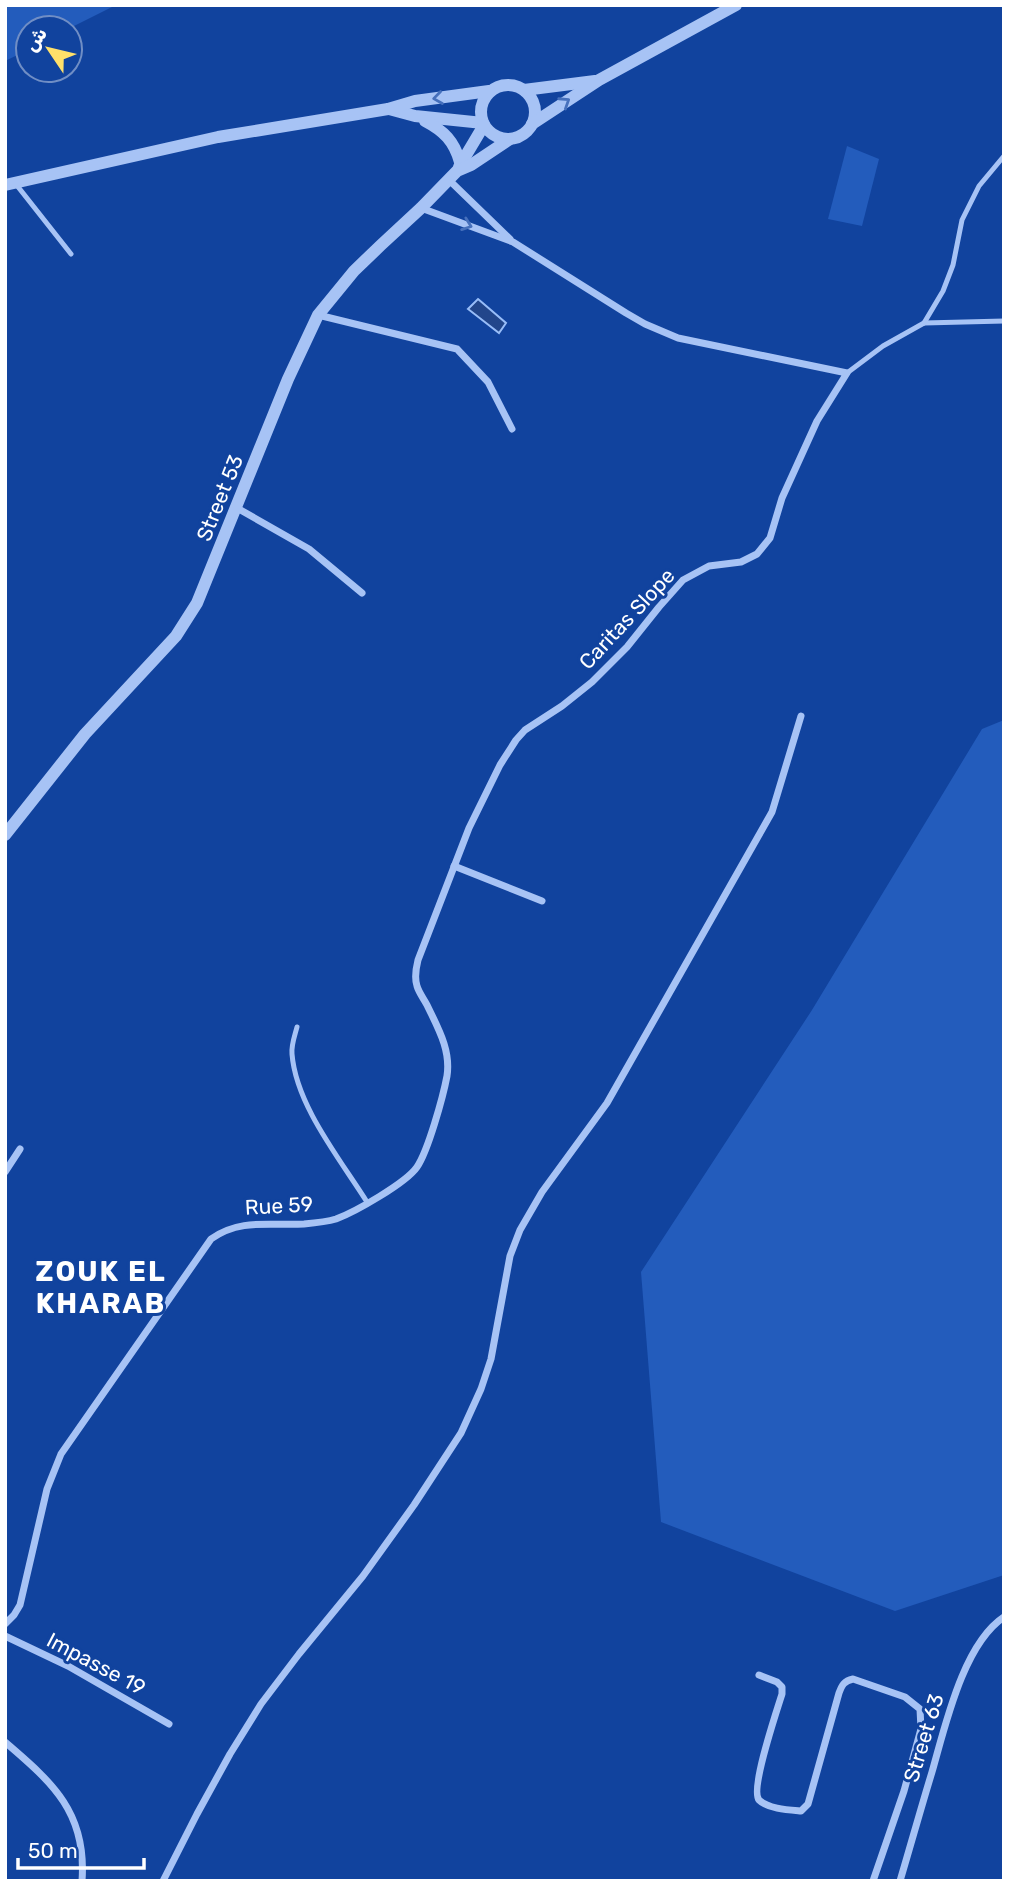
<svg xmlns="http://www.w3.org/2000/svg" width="1009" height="1886" font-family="Rubik,Vazirmatn,sans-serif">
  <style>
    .green { fill: #235cbc }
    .water { fill: #22468b; stroke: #98bdf8; stroke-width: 2 }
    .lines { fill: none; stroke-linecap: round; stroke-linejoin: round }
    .service { stroke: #a7c3f5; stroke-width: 5 }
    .minor { stroke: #a7c3f5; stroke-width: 7 }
    .tertiary { stroke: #a7c3f5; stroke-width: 12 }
    .oneway { stroke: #4670bc }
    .labels { text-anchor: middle; stroke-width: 6; stroke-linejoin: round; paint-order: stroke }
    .street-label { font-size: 21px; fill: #fff; stroke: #11439e }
    .district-label { font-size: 28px; font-weight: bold; letter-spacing: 2px; fill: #fff; stroke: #11439e }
  </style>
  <rect width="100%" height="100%" fill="#11439e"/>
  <g class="green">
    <path d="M5 5H116L70 28H28V50L5 61Z"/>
    <path d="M847 146 879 159 862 226 828 219Z"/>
    <path d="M1004 720V1575L895 1611 661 1522 641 1272 812 1010 982 729Z"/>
  </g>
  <path class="water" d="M478 299 506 323 499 333 468 309Z"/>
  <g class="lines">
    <g class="service">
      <path d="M15 183 71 254"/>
      <path d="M924 323 943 291 953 265 962 220 979 186 1004 156"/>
      <path d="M847 373 883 346 924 323 1004 321"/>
      <path d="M297 1027C295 1035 291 1045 292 1054 296 1105 340 1159 367 1202"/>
    </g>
    <g class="minor">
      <path d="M449 180 510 239"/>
      <path d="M318 315 457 349 488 382 512 429"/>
      <path d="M237 508 309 549 362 593"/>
      <path d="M454 866 542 901"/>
      <path d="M5 1172 20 1149"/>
      <path d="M5 1624 14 1615 20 1605 47 1489 61 1454 211 1239C240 1218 271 1226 304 1224 315 1223 326 1222 336 1219 355 1212 406 1183 417 1167 428 1151 443 1097 447 1076 451 1050 438 1028 427 1005 424 999 419 993 417 986 414 977 416 968 418 960L469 828 500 765 516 740 525 730 562 706 592 682 627 647 659 607 683 580 709 566 741 562 757 554 770 538 782 498 817 421 847 373 678 338 645 324 626 313 513 242 421 208"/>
      <path d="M5 1636 68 1666 169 1724"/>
      <path d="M759 1675 777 1682 782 1687V1694C777 1710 750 1790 759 1800 768 1809 789 1810 801 1811L808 1804 839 1693C842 1685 844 1681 853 1679L905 1697 920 1709 921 1729 904 1791 873 1881"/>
      <path d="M5 1742C53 1783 87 1813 82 1881"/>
      <path d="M163 1881 197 1814 230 1754 261 1704 299 1654 363 1576 414 1505 461 1433 481 1389 491 1359 510 1256 520 1230 542 1192 607 1103 772 812 801 716"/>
      <path d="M900 1881C911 1844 921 1808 932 1772 945 1727 963 1644 1004 1617"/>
    </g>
    <g class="tertiary">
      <circle cx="508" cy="112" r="27"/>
      <path d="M524 90 595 81"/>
      <path d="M389 109 415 116 483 123"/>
      <path d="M425 121C444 131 454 141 460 162"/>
      <path d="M532 124 599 80 736 5"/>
      <path d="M459 167 484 125"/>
      <path d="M5 185 218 137 388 109 415 101 489 91"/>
      <path d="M5 835 85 734 176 636 197 603 288 379 318 315 354 271 381 245 421 208 457 171 471 165 510 139"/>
    </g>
  </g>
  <defs><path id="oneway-chevron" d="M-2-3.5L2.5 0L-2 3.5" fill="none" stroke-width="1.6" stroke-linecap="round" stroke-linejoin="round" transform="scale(1.75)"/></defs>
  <g class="oneway">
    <use href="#oneway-chevron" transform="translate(438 98) rotate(172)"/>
    <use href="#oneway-chevron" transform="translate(565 102) rotate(-33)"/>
    <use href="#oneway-chevron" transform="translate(467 225) rotate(20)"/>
  </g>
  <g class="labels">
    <g class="street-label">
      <text transform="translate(220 498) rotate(-68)" y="7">Street 53</text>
      <text transform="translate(627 619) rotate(-47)" y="7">Caritas Slope</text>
      <text transform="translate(279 1206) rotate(-3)" y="7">Rue 59</text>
      <text transform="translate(96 1664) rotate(28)" y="7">Impasse 19</text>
      <text transform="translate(924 1738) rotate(-73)" y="7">Street 63</text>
    </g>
    <g class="district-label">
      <text x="101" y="1281">ZOUK EL<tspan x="101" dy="32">KHARAB</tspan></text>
    </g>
  </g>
  <rect width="1009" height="1886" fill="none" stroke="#ffffff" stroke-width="14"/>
  <g transform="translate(49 49) rotate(305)"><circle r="33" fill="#11439e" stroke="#708ec5" stroke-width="2"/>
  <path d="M0-5L12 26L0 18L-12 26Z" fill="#ffe06a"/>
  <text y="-10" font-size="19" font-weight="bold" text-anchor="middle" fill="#ffffff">ش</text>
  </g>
  <path d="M18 1858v10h126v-10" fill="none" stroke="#ffffff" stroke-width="3.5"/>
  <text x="28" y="1858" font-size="21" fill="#ffffff" stroke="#11439e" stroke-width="5" paint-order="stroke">50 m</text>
</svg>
